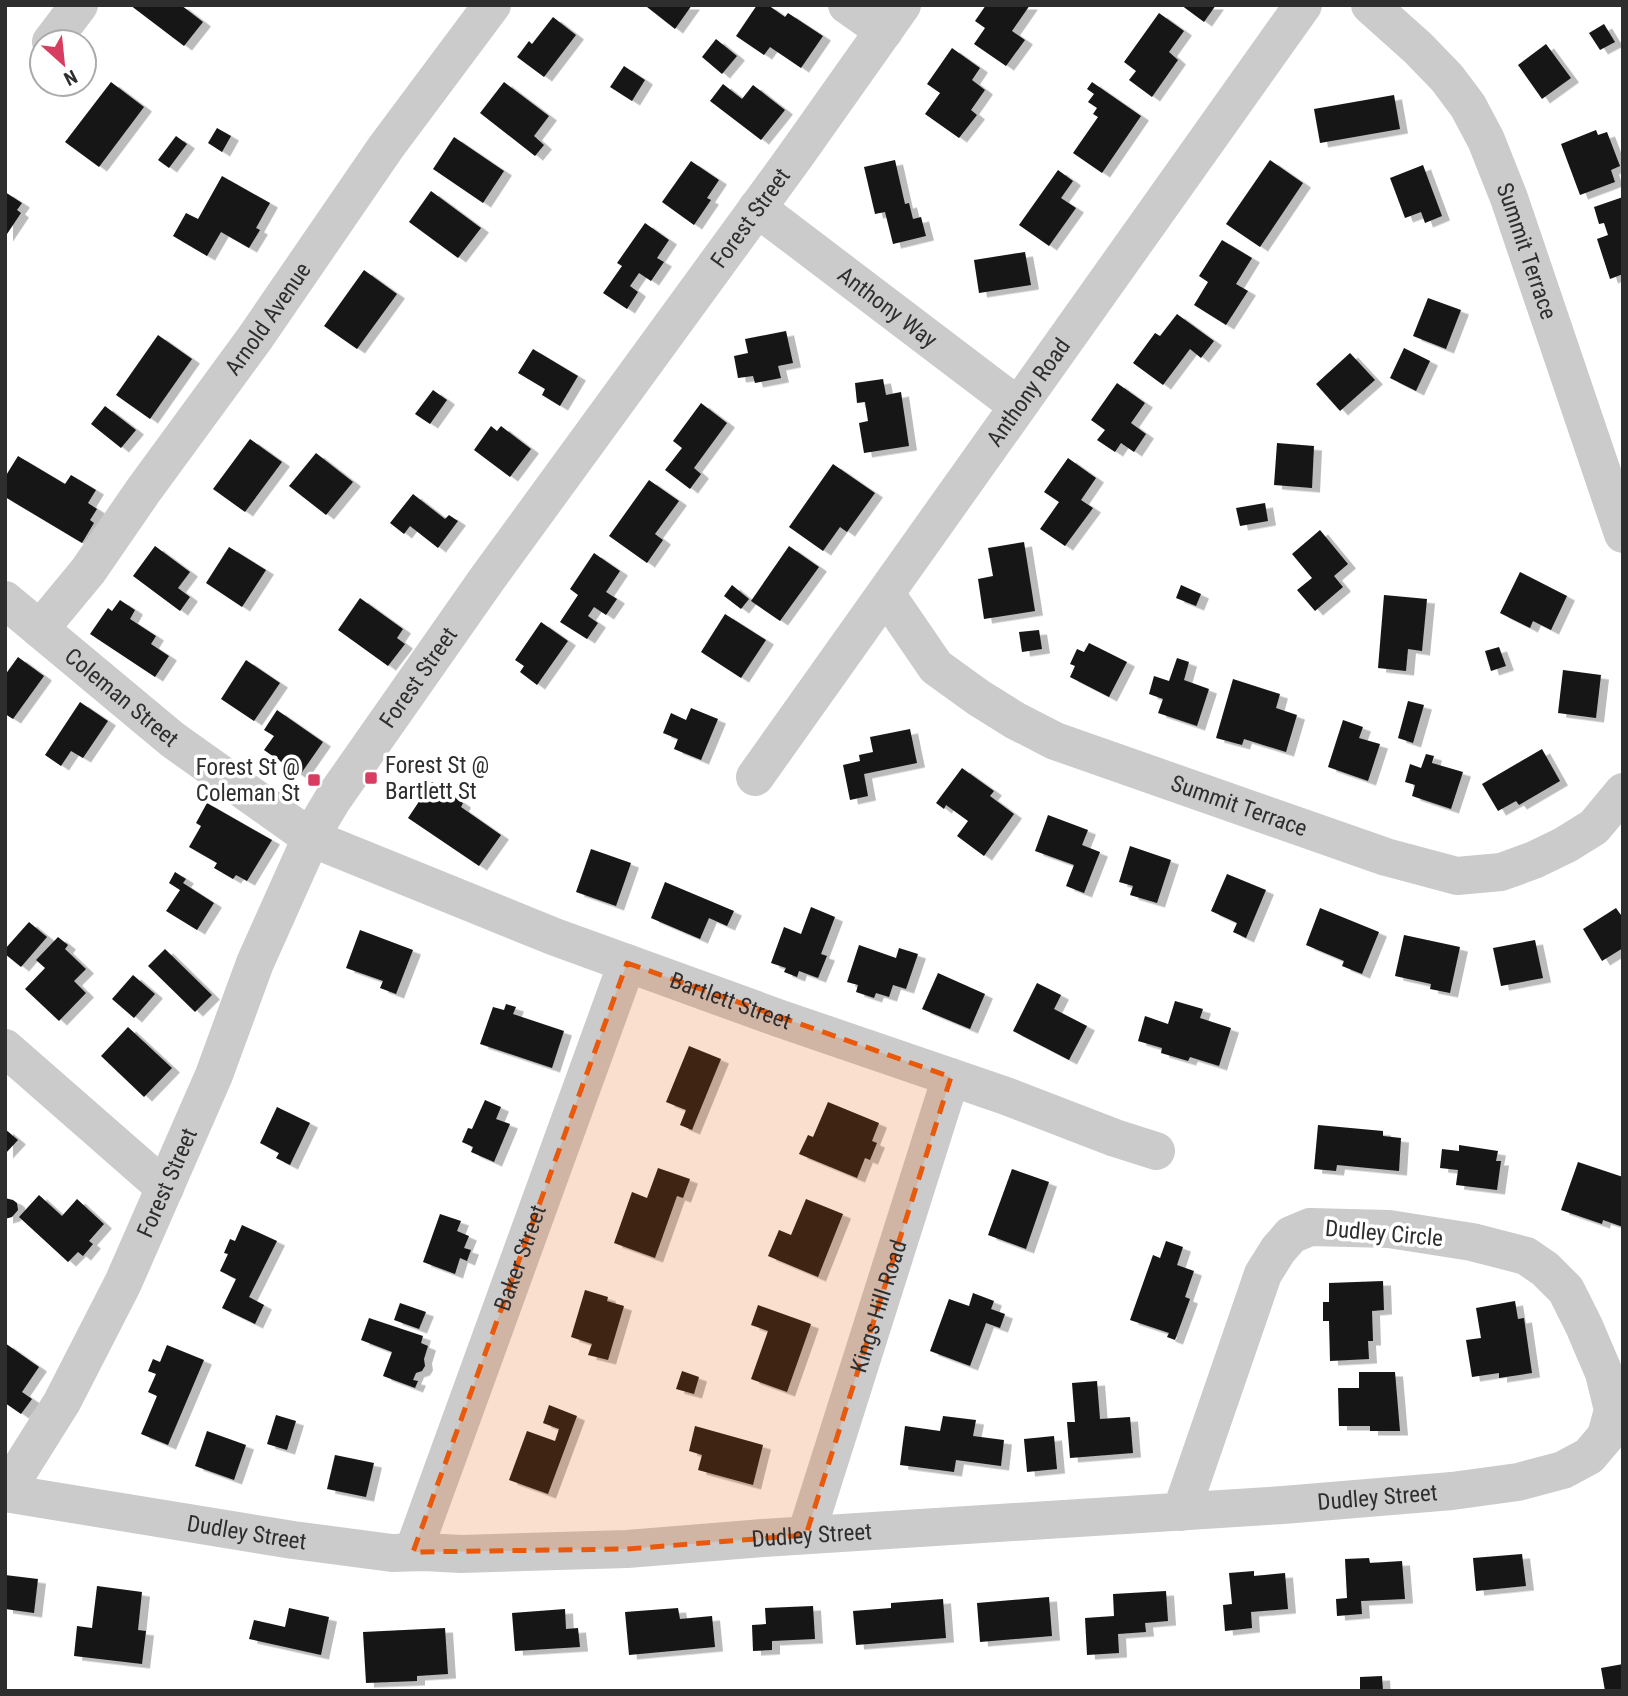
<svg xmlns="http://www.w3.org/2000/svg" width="1628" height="1696" font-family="'Roboto Condensed',sans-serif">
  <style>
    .building { fill: #151515; filter: url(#shadow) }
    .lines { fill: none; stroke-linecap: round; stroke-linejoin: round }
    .minor { stroke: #cbcbcb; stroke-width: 38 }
    .marked { fill: #e8590c; fill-opacity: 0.2; stroke: #e8590c; stroke-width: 5; stroke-dasharray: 14 9; stroke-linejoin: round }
    .poi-dot { fill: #d83c60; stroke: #fff; stroke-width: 2.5 }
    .labels { text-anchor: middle; stroke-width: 7; stroke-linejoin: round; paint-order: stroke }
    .street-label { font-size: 23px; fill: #2e2e2e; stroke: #fff }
    .poi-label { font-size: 23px; fill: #2e2e2e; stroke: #fff; text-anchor: start }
  </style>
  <defs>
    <filter id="shadow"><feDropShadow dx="8" dy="4.5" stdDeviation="0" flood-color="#0004"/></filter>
  </defs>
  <rect width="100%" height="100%" fill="#fff"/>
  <g class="building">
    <path d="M130 5H181L203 22 184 46Z"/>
    <path d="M648 5H692L675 29 647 7Z"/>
    <path d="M757 5H768L785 17 788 13 823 36 801 68 770 47 764 55 736 36Z"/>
    <path d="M986 5H1030L1012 31 1025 40 1006 66 974 44 985 28 975 21Z"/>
    <path d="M1181 5H1216L1204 22Z"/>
    <path d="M1159 13 1184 31 1169 52 1178 60 1152 97 1129 80 1136 71 1124 62Z"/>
    <path d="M553 17 576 35 544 77 517 57 529 41 532 44Z"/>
    <path d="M1604 24 1615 42 1600 50 1589 33Z"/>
    <path d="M716 39 737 56 722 74 702 57Z"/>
    <path d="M1546 44 1571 78 1542 99 1518 65Z"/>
    <path d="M952 48 980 68 972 80 985 90 971 110 977 115 959 138 925 114 940 93 927 84Z"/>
    <path d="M624 66 645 80 632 101 610 87Z"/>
    <path d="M111 82 144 107 99 167 65 142Z"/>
    <path d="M504 82 549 116 534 136 544 145 535 156 480 113Z"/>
    <path d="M1092 82 1141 116 1102 173 1073 153 1098 117 1093 114 1097 108 1088 102 1094 94 1087 89Z"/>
    <path d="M723 84 742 99 753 85 785 110 761 140 710 101Z"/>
    <path d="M1394 95 1400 129 1320 143 1314 109Z"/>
    <path d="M217 128 231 136 222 152 208 143Z"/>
    <path d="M1596 130 1598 135 1607 132 1620 166 1611 170 1615 182 1580 195 1561 144Z"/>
    <path d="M176 136 187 144 169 168 158 160Z"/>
    <path d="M454 137 504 171 483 203 433 169Z"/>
    <path d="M895 160 905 204 909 203 913 219 921 217 926 236 893 244 885 212 875 214 864 167Z"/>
    <path d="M1270 160 1303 183 1260 247 1226 224Z"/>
    <path d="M691 161 719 180 707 198 711 200 694 225 662 202Z"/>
    <path d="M1423 165 1442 216 1425 223 1421 212 1405 218 1390 178Z"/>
    <path d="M1058 170 1073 181 1061 198 1076 208 1049 246 1019 225Z"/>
    <path d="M222 176 270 203 256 228 260 230 249 248 221 232 207 256 173 236 186 213 198 219Z"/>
    <path d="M431 191 481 228 458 258 409 222Z"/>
    <path d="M5 192 22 203 17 210 21 213 5 237Z"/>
    <path d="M1623 197V274L1610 279 1597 239 1608 235 1604 223 1599 224 1594 207Z"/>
    <path d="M645 223 669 240 657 258 664 262 651 281 639 273 630 286 638 292 627 309 603 293 622 266 617 263Z"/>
    <path d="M1222 240 1252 258 1236 284 1248 291 1226 325 1194 305 1208 282 1199 276Z"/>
    <path d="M1025 252 1031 285 979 293 974 260Z"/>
    <path d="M364 270 397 294 357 349 324 326Z"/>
    <path d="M1428 298 1461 310 1446 349 1413 336Z"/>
    <path d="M1177 314 1214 341 1201 358 1190 349 1163 385 1133 363 1155 333 1160 336Z"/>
    <path d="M786 331 793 363 778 366 781 378 755 383 753 376 738 378 734 356 748 353 745 339Z"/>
    <path d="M158 335 192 359 150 419 116 395Z"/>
    <path d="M1404 348 1430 361 1416 391 1390 378Z"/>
    <path d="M533 349 578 376 560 406 542 395 545 389 518 373Z"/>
    <path d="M1350 353 1375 380 1340 411 1316 384Z"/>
    <path d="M883 379 886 395 901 392 909 446 864 453 859 423 868 421 865 402 857 403 855 383Z"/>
    <path d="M1117 383 1145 403 1131 423 1146 434 1134 452 1121 443 1115 452 1097 440 1105 430 1091 420Z"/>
    <path d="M433 390 447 400 430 424 415 414Z"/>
    <path d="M701 403 727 423 694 468 701 474 690 489 665 470 682 448 673 441Z"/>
    <path d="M105 406 136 430 121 448 91 424Z"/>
    <path d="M491 426 497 431 501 426 531 449 510 477 474 450Z"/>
    <path d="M250 439 282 462 245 512 213 489Z"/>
    <path d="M1277 443 1314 446 1312 488 1274 485Z"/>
    <path d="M316 453 353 482 326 515 289 486Z"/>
    <path d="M18 456 65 484 71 475 96 490 88 503 97 509 90 520 94 523 82 543 5 497V477Z"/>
    <path d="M1068 458 1096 478 1081 500 1093 508 1065 546 1040 529 1059 502 1044 492Z"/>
    <path d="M833 464 875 493 847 532 840 527 823 551 789 527Z"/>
    <path d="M649 480 679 501 655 534 663 540 647 563 609 536Z"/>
    <path d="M413 494 445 519 449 515 458 521 438 548 410 526 404 534 390 523Z"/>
    <path d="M1265 503 1268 521 1240 526 1236 508Z"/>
    <path d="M1320 530 1348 564 1334 576 1343 587 1315 611 1297 590 1312 578 1292 554Z"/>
    <path d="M1024 542 1035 611 984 619 978 579 993 576 988 548Z"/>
    <path d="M155 546 190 572 178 588 190 597 180 611 133 576Z"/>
    <path d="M789 546 819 567 780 621 751 601Z"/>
    <path d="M229 547 266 570 242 607 206 583Z"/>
    <path d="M594 553 620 571 606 592 617 599 606 615 594 607 588 616 598 623 587 639 560 622 578 595 570 589Z"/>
    <path d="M1520 572 1567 596 1551 630 1533 621 1530 628 1500 613Z"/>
    <path d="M732 585 749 599 741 609 724 596Z"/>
    <path d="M1181 585 1201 594 1196 606 1176 598Z"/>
    <path d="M1384 595 1427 599 1422 651 1408 649 1406 671 1378 668Z"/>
    <path d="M360 598 403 629 397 638 405 644 388 666 338 630Z"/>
    <path d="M120 600 135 610 130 619 156 636 151 644 169 656 155 677 90 634 108 608 112 611Z"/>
    <path d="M725 614 766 640 741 678 701 652Z"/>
    <path d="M541 622 568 641 537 685 520 672 524 666 515 660Z"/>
    <path d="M1039 630 1042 649 1022 652 1019 632Z"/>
    <path d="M1089 643 1127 662 1109 697 1070 677 1075 666 1070 664 1077 649 1084 652Z"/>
    <path d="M1499 647 1506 666 1491 671 1485 651Z"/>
    <path d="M18 657 44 676 13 719 5 714V675Z"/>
    <path d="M1177 658 1189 662 1184 680 1209 689 1197 726 1158 713 1163 699 1149 694 1154 676 1169 681Z"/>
    <path d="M246 660 280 683 254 721 221 699Z"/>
    <path d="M1563 670 1601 675 1596 718 1558 713Z"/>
    <path d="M1233 679 1280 694 1276 708 1297 715 1286 752 1244 739 1242 745 1216 738Z"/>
    <path d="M1408 701 1424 705 1413 743 1398 738Z"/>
    <path d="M80 702 108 721 83 758 71 751 61 766 45 755Z"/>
    <path d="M691 708 718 719 701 760 674 749 678 739 663 733 671 713 686 720Z"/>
    <path d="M277 710 323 742 300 775 264 750 274 736 264 730Z"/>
    <path d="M1343 720 1363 727 1359 738 1380 744 1368 781 1328 767Z"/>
    <path d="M910 729 917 763 864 774 868 796 850 800 843 765 860 761 859 755 873 752 870 737Z"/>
    <path d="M1542 749 1560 781 1519 805 1516 801 1498 811 1482 784Z"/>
    <path d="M1426 754 1434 756 1432 763 1463 772 1451 809 1412 796 1415 785 1405 782 1410 764 1421 768Z"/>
    <path d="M962 768 994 791 990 796 1014 814 984 856 957 836 968 821 946 805 944 809 936 803Z"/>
    <path d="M432 782 463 803 461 807 501 835 479 866 408 818Z"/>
    <path d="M207 803 272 840 247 881 236 875 233 879 214 868 217 863 189 847 201 826 196 823Z"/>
    <path d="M1048 815 1088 830 1082 845 1100 852 1084 893 1066 886 1074 865 1035 851Z"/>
    <path d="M1130 846 1171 860 1157 903 1130 895 1133 886 1119 882Z"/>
    <path d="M591 849 631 863 616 906 576 892Z"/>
    <path d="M175 872 186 879 183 883 214 903 197 930 166 911 180 890 169 883Z"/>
    <path d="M1227 874 1266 890 1246 938 1233 932 1237 923 1211 911Z"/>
    <path d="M665 882 734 911 727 926 709 918 700 939 651 918Z"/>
    <path d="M811 907 835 917 821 954 827 956 818 978 799 971 797 977 784 972 786 968 771 963 784 927 801 934Z"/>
    <path d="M1320 908 1379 932 1362 974 1342 966 1344 961 1306 945Z"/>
    <path d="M1616 908 1621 915 1623 914V948L1602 961 1583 929Z"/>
    <path d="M29 922 47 937 21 967 5 954V949Z"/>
    <path d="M360 930 413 950 396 994 380 988 383 981 346 968Z"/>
    <path d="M1404 935 1460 947 1450 993 1430 989 1431 984 1395 976Z"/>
    <path d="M58 937 68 945 65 949 86 969 74 981 86 993 59 1021 25 989 45 968 36 960Z"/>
    <path d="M1535 940 1543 978 1501 986 1493 948Z"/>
    <path d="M859 945 896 958 899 948 918 954 906 989 893 985 889 997 876 993 874 998 856 992 858 985 847 982Z"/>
    <path d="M165 949 212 995 195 1012 148 966Z"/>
    <path d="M938 973 985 994 970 1029 922 1009Z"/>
    <path d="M133 975 155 994 134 1018 112 999Z"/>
    <path d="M1037 983 1061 995 1054 1009 1087 1026 1069 1060 1013 1031Z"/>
    <path d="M1175 1001 1203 1009 1200 1018 1231 1028 1219 1066 1190 1057 1188 1061 1161 1053 1162 1048 1138 1041 1145 1016 1168 1024Z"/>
    <path d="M506 1004 516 1007 513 1014 564 1031 552 1068 480 1044 493 1007 504 1010Z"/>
    <path d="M128 1027 172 1068 144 1097 101 1056Z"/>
    <path d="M689 1046 721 1059 692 1130 680 1125 686 1110 666 1102Z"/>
    <path d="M485 1100 501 1107 496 1119 510 1124 494 1162 471 1152 473 1147 462 1142 468 1128 472 1129Z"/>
    <path d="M828 1102 879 1123 872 1141 877 1143 870 1160 865 1158 857 1178 799 1154 808 1135 813 1137Z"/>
    <path d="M277 1107 310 1123 290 1165 276 1158 279 1153 260 1143Z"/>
    <path d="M1318 1125 1383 1131V1136L1401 1138 1399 1171 1337 1165 1336 1171 1314 1169Z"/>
    <path d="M5 1129 18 1140 5 1154Z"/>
    <path d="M1459 1145 1498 1151 1496 1161H1501L1497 1190 1456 1185 1458 1170 1440 1168 1442 1149 1459 1151Z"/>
    <path d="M1578 1162 1623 1177V1227L1603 1220 1602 1224 1561 1210Z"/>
    <path d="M658 1168 690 1179 683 1198 677 1196 655 1258 614 1243 632 1192 647 1198Z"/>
    <path d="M1012 1169 1049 1182 1026 1249 988 1235Z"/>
    <path d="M39 1195 62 1216 77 1199 104 1224 89 1241 93 1244 83 1256 78 1252 68 1262 19 1217Z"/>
    <path d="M5 1198 13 1200 17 1203 18 1210 12 1217 5 1219Z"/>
    <path d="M806 1199 843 1214 818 1277 768 1256 779 1230 791 1235Z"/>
    <path d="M440 1214 461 1221 457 1231 469 1236 464 1248 471 1250 467 1261 460 1258 455 1274 423 1262Z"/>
    <path d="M242 1225 277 1241 249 1297 264 1305 255 1324 222 1308 236 1279 220 1271 228 1254 224 1253 230 1239 235 1241Z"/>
    <path d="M1166 1241 1183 1247 1177 1265 1194 1271 1185 1297 1190 1299 1175 1340 1167 1337 1169 1333 1130 1320 1153 1255 1160 1258Z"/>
    <path d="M1383 1281 1384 1310 1372 1311 1373 1341H1368L1369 1359 1330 1361 1329 1321H1323V1302H1329V1283Z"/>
    <path d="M585 1290 608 1297 607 1301 624 1306 608 1360 588 1355 592 1344 571 1337Z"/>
    <path d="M973 1293 994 1301 991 1309 1005 1314 1000 1328 986 1323 970 1366 930 1351 949 1299 969 1306Z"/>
    <path d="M1515 1301 1518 1319 1524 1318 1532 1373 1499 1378V1373L1472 1377 1466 1340 1481 1338 1476 1308Z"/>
    <path d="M400 1303 426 1312 419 1329 394 1320Z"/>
    <path d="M758 1305 811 1324 787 1392 751 1379 768 1331 751 1325Z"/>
    <path d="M369 1318 423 1336 421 1343 428 1346 424 1359 425 1366 422 1371 416 1373 413 1380 418 1381 415 1388 383 1376 392 1352 361 1340Z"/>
    <path d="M5 1343 39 1367 22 1392 32 1399 21 1414 5 1403Z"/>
    <path d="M167 1345 204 1360 168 1445 141 1434 157 1396 148 1392 156 1374 148 1371 153 1359 160 1362Z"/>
    <path d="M682 1371 699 1377 694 1394 676 1389Z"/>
    <path d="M1359 1372H1395L1400 1431H1370V1426H1339L1338 1388H1359Z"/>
    <path d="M1097 1381 1100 1419 1130 1417 1133 1453 1070 1458 1067 1422H1075L1072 1383Z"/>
    <path d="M549 1405 577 1416 548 1494 509 1480 527 1431 555 1441 559 1429 543 1423Z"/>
    <path d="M276 1415 296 1421 287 1450 267 1444Z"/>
    <path d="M943 1416 976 1420 973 1436 1004 1440 1001 1466 956 1460 954 1472 900 1465 905 1426 940 1431Z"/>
    <path d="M695 1426 763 1445 753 1485 698 1470 702 1455 689 1451Z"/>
    <path d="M207 1431 246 1445 234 1480 195 1466Z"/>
    <path d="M1054 1436 1057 1469 1027 1472 1024 1439Z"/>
    <path d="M335 1455 374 1463 366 1497 327 1489Z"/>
    <path d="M1522 1554 1526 1586 1476 1591 1473 1558Z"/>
    <path d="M1369 1558 1370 1563 1402 1561 1405 1599 1361 1601 1362 1614 1337 1616 1336 1599 1347 1598 1345 1559Z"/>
    <path d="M1254 1571V1576L1285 1573 1288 1609 1251 1612 1252 1628 1225 1631 1223 1605 1232 1604 1229 1573Z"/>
    <path d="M5 1575 38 1579 34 1613 5 1609Z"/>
    <path d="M97 1586 142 1592 138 1630 146 1631 142 1664 74 1656 77 1626 92 1628Z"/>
    <path d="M1166 1591 1168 1621 1145 1623 1146 1632 1118 1634 1119 1653 1087 1655 1085 1618 1114 1616 1113 1594Z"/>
    <path d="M1049 1597 1052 1636 980 1642 977 1603Z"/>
    <path d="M943 1599 946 1638 856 1645 853 1611 891 1608V1603Z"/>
    <path d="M813 1606 815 1639 772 1641V1650L753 1651 752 1625 766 1624 765 1608Z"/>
    <path d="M289 1608 329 1617 321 1655 249 1639 254 1620 285 1627Z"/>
    <path d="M678 1608 680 1619 712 1616 715 1647 629 1655 625 1612Z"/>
    <path d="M565 1609 566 1629 578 1628 580 1647 515 1651 512 1613Z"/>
    <path d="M445 1628 448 1674 417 1676V1681L366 1683 363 1632Z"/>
    <path d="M1623 1664V1691H1605L1601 1668Z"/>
    <path d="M1382 1676 1383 1691H1360V1677Z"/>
  </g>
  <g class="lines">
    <g class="minor">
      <path d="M847 5 884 31"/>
      <path id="s1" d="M1370 5 1418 48 1447 78 1468 106 1486 140 1509 198 1623 534"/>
      <path d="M51 42 79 5"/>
      <path id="s2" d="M757 208 1018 406"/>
      <path id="s3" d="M886 594 936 667 979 698 1016 721 1055 741 1386 857 1457 876 1501 872 1534 860 1565 845 1594 827 1623 792"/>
      <path id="s4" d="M5 600 173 740 311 838 555 937 781 1019 1006 1096 1115 1138 1156 1151"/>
      <path id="s5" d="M40 629 88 571 143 491 255 338 386 147 492 5"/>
      <path id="s6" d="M755 777 1303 5"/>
      <path d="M5 1048 165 1188"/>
      <path id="s7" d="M5 1486 20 1469 62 1402 123 1283 214 1075 255 963 315 829 333 799 487 579 796 155 902 5"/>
      <path id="s8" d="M5 1493 293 1540 392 1553 424 1552 461 1554 627 1549 763 1538 1283 1505 1452 1491 1518 1482 1563 1470 1589 1456 1606 1436 1613 1410 1604 1373 1584 1326 1566 1290 1545 1269 1526 1256 1472 1242 1389 1229 1310 1227 1291 1235 1278 1250 1263 1274 1181 1512"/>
      <path id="s9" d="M806 1535 951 1077"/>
      <path id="s10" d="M413 1552 627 963"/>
    </g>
  </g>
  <path class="marked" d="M627 963 951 1077 806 1535 627 1549 413 1552Z"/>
  <g class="poi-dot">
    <rect x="364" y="771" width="14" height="14" rx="3.5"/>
    <rect x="307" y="773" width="14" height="14" rx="3.5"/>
  </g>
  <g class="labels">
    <g class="street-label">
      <text dy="8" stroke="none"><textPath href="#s7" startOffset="1479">Forest Street</textPath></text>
      <text dy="8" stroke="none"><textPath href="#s1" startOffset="298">Summit Terrace</textPath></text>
      <text dy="8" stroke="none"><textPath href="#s2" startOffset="164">Anthony Way</textPath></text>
      <text dy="8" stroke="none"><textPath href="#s5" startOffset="385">Arnold Avenue</textPath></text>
      <text dy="8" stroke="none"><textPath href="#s6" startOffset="472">Anthony Road</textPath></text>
      <text dy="8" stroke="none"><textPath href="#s7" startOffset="912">Forest Street</textPath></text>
      <text dy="8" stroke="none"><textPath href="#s4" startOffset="152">Coleman Street</textPath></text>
      <text dy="8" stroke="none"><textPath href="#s3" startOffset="424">Summit Terrace</textPath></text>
      <text dy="8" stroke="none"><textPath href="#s4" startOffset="838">Bartlett Street</textPath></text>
      <text dy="8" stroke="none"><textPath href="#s7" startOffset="345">Forest Street</textPath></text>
      <text transform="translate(1384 1233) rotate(5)" y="8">Dudley Circle</text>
      <text dy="8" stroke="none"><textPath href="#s10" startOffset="313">Baker Street</textPath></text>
      <text dy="8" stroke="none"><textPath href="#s9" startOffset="240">Kings Hill Road</textPath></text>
      <text dy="8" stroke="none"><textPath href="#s8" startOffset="1379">Dudley Street</textPath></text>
      <text dy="8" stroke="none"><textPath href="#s8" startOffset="245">Dudley Street</textPath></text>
      <text dy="8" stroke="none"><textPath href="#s8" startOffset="812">Dudley Street</textPath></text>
    </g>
    <g class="poi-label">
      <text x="385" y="773">Forest St @<tspan x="385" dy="26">Bartlett St</tspan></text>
      <text x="300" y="775" text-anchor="end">Forest St @<tspan x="300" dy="26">Coleman St</tspan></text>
    </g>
  </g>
  <rect width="1628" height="1696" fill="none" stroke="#2e2e2e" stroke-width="14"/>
  <g transform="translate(63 63) rotate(153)"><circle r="33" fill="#ffffff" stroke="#ababab" stroke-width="2"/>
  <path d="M0-5L12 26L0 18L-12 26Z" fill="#d83c60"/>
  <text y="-10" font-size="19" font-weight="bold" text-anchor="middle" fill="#2e2e2e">N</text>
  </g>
</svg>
